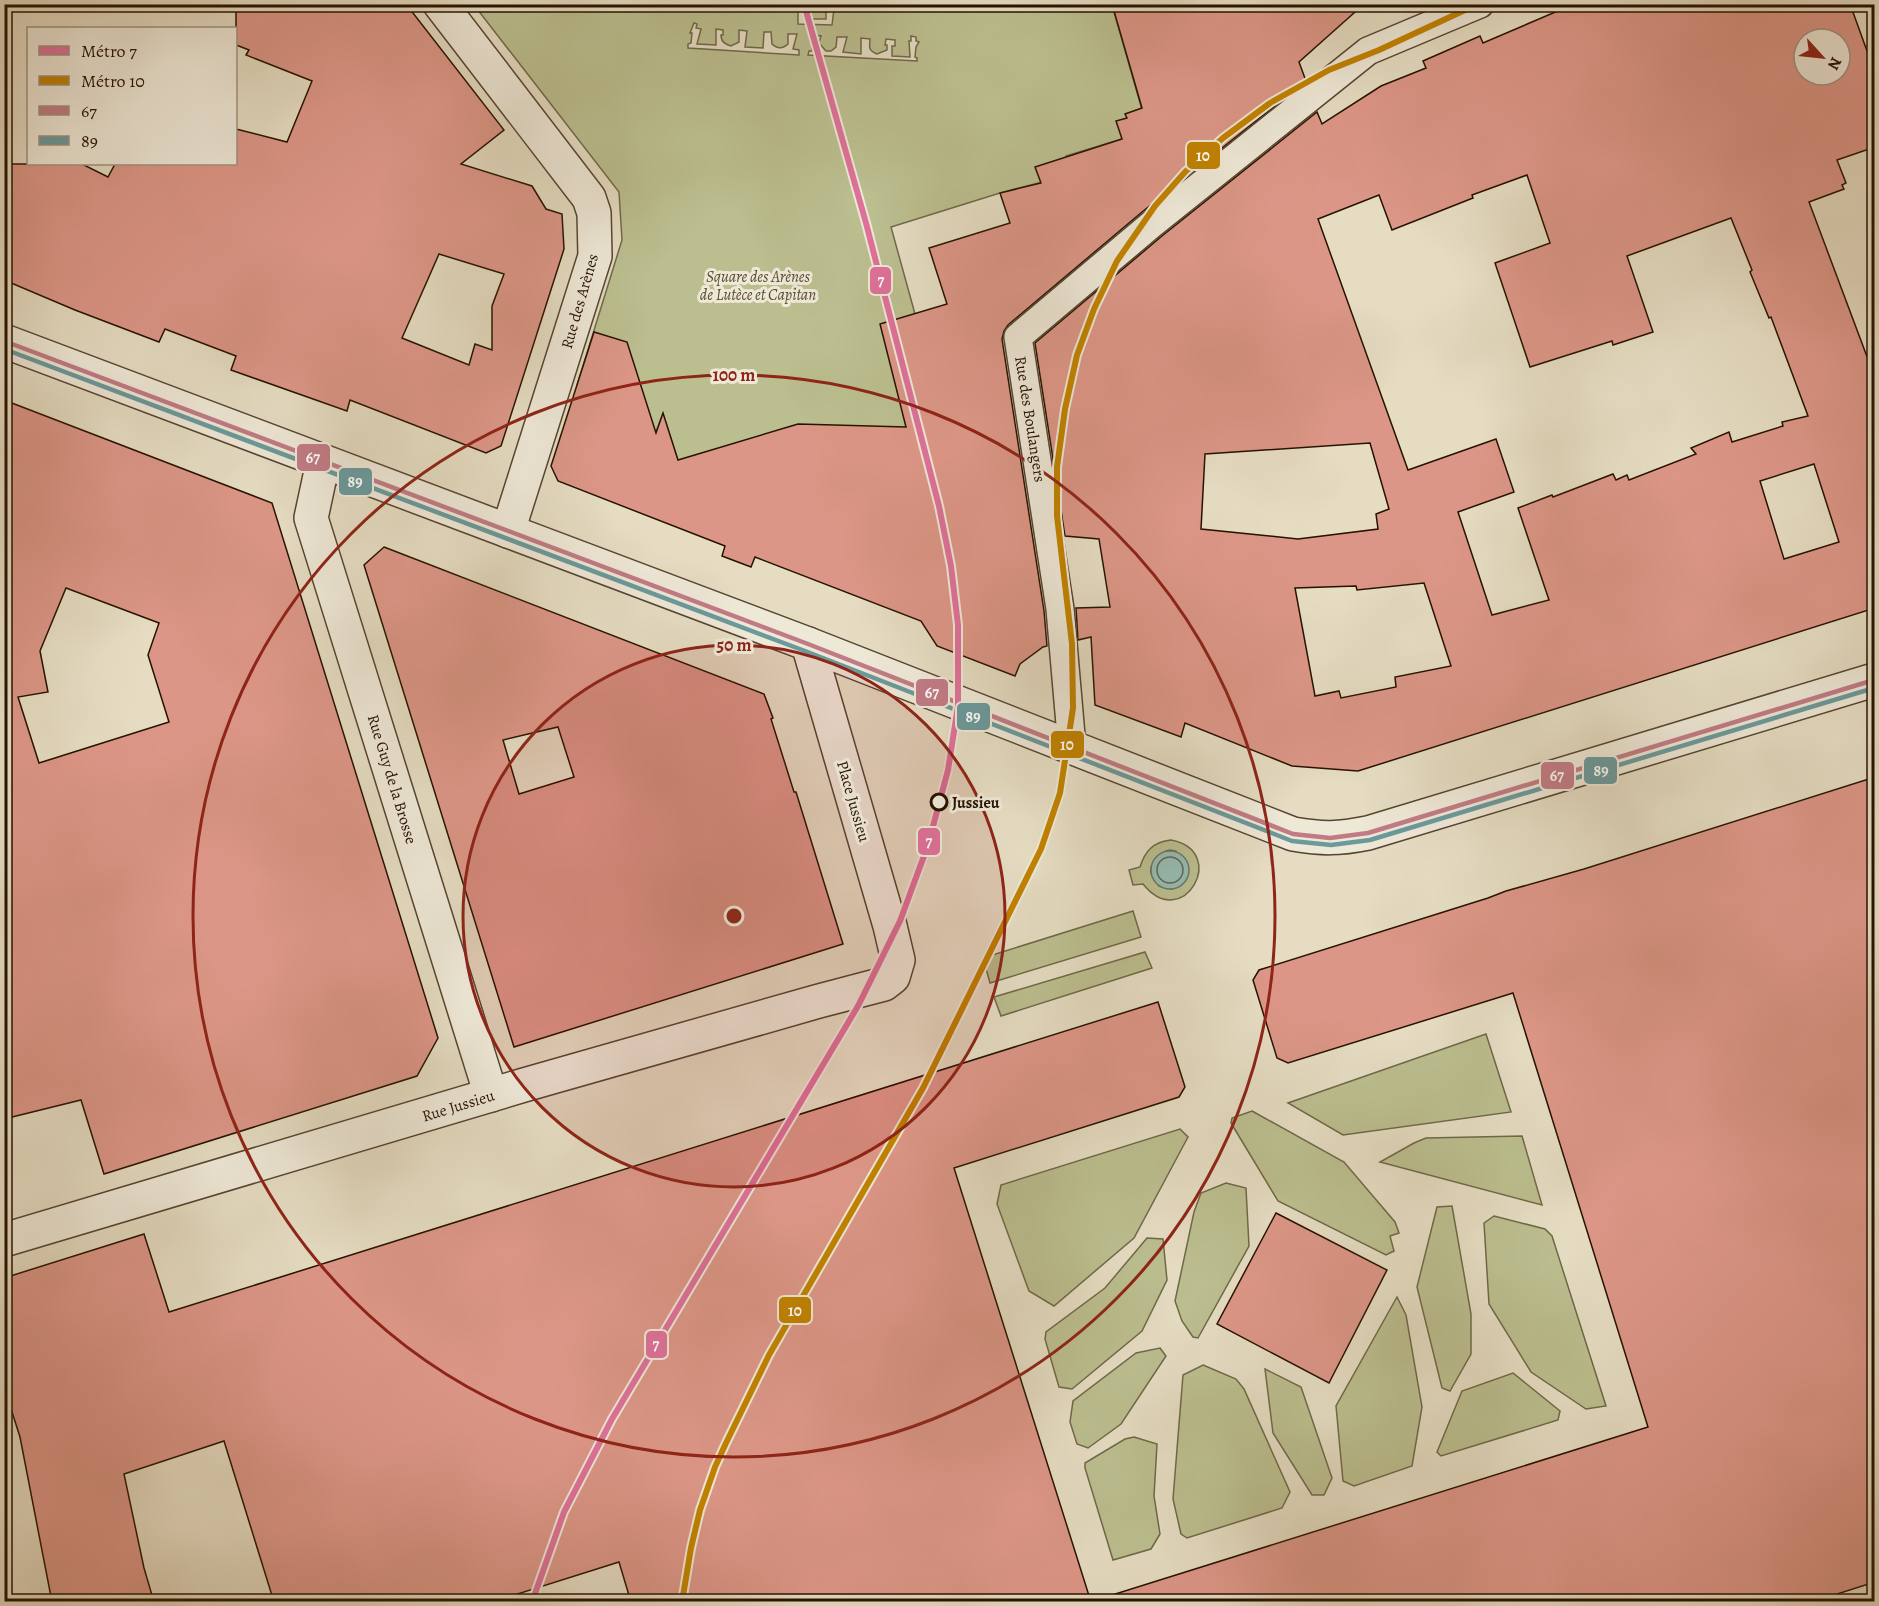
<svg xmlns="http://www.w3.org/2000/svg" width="1879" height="1606" font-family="Alegreya,serif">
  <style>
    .green { fill: #bbbe8f; stroke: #706848; stroke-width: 1.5; fill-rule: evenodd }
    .water { fill: #96bcb2; stroke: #69786b; stroke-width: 1.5 }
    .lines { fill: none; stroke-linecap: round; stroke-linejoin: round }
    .shore { stroke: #5e6759; stroke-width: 1.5 }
    .building { fill: #dc9687; stroke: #261200; stroke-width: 1.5; fill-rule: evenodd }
    .pedestrian-casing { stroke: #564430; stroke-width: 30 }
    .minor-casing { stroke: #564430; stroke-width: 36 }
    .tertiary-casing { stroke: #564430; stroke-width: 36 }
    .pedestrian { stroke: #eee8d7; stroke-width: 27 }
    .minor { stroke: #eee8d7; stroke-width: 33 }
    .tertiary { stroke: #eee8d7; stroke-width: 33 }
    .bus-1-casing { stroke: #eee8d7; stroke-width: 9 }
    .bus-2-casing { stroke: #eee8d7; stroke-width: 9 }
    .bus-1 { stroke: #c17b86; stroke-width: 4.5 }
    .bus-2 { stroke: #6b999c; stroke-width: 4.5 }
    .metro-1-casing { stroke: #eee8d7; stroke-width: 10 }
    .metro-2-casing { stroke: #eee8d7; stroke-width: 10 }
    .metro-1 { stroke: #de7199; stroke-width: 6 }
    .metro-2 { stroke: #c18200; stroke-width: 6 }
    .ring { fill: none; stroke: #8f2418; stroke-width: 3 }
    .stop-dot { fill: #eee8d7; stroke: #261200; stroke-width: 3 }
    .labels { text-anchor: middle; stroke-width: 6; stroke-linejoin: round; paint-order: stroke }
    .park-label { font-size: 16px; font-style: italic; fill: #5a4e32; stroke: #eee8d7 }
    .street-label { font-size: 16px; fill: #261200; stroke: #eee8d7 }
    .stop-label { font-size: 16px; font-weight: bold; fill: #261200; stroke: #eee8d7; text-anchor: start }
    .centre { fill: #8f2418; stroke: #eee8d7; stroke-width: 3 }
    .ring-label { font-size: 18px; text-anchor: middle; font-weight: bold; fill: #8f2418; stroke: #eee8d7; stroke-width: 6; stroke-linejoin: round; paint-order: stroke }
    .line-badge { stroke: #eee8d7; stroke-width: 2 }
    .badge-label { font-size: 16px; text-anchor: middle; font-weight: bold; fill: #fff }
  </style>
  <rect width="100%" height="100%" fill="#e5dcc2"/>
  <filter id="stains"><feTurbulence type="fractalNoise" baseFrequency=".00333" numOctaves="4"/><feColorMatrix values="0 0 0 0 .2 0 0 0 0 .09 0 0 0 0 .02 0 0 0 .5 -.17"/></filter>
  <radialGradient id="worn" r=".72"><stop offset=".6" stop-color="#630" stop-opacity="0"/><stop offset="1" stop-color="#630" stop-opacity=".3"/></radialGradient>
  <g class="green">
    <path d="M474 5H777L798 8V24L832 25 834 9 857 5H1112L1148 131 1066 156 1073 174 1000 193 891 227 915 314 944 427 678 461 663 414 626 507 639 404 577 385 622 240 619 192ZM694 23 697 24 696 28 701 29 697 44 716 45V29L723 30V35H721C721 42 725 44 731 46L739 42V30L747 31 745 47 763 48 764 32H771L772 44C777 49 783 49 788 44V34H797L793 49 799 50V55L688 48V44L691 43 692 33H690ZM813 35 821 36 819 43 826 51H831L836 47 837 37H847L843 52 861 54V38L870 39C870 46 867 50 877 54L887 50V45H885L886 39 895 40V46H892V56L910 57 909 41H911V36L916 37V41L919 42 916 47 915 57 917 58V61L808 55 809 51H812Z"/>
    <path d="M806 5H826V19H805Z"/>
    <path d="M1171 840C1230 851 1183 934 1143 884L1133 885 1129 870 1140 867C1145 851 1153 842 1171 840ZM1170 850 1176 851 1172 889 1159 886C1150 874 1146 870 1158 857 1162 853 1164 851 1170 850Z"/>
    <path d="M1133 911 1141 937 990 983 983 958Z"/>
    <path d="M1145 952 1152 968 1001 1016 994 997Z"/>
    <path d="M1486 1034 1511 1112 1343 1135 1288 1103Z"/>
    <path d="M1252 1111 1344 1162 1395 1222 1399 1233 1390 1236 1394 1251 1386 1255 1278 1201 1231 1123 1232 1118Z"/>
    <path d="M1180 1129 1188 1137 1134 1238 1054 1306 1029 1291 997 1204 1001 1185Z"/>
    <path d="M1522 1136 1542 1205 1380 1162 1414 1143 1426 1138Z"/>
    <path d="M1226 1183 1246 1188 1249 1246 1198 1338 1193 1337 1182 1321 1175 1301 1194 1212 1201 1193Z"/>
    <path d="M1452 1206 1471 1314V1354L1450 1391 1442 1388 1417 1287 1437 1207Z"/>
    <path d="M1494 1216 1545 1229 1552 1236 1606 1406 1586 1409 1531 1372 1489 1304 1484 1223Z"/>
    <path d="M1147 1238 1163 1239 1167 1280 1142 1331 1072 1389 1059 1387 1045 1339 1046 1332 1105 1288Z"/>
    <path d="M1397 1297 1406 1315 1422 1407 1412 1466 1354 1486 1343 1481 1336 1406Z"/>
    <path d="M1160 1348 1166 1356 1121 1424 1088 1448 1077 1444 1070 1422 1073 1401 1136 1353Z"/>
    <path d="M1203 1365 1236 1379 1244 1389 1290 1492 1282 1508 1187 1538 1181 1534 1173 1499 1183 1375Z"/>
    <path d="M1265 1369 1301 1387 1332 1478 1324 1495H1312L1273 1433Z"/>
    <path d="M1513 1373 1560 1411 1558 1420 1441 1456 1437 1452 1462 1391Z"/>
    <path d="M1134 1437 1157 1444 1154 1496 1160 1534 1151 1549 1113 1560 1085 1468V1463L1125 1439Z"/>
  </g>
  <circle class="water" cx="1170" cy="870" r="19"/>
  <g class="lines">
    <circle class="shore" cx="1170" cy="870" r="13"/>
  </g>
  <g class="building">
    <path d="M236 4H406L504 130 461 164 532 186 546 209 562 214 564 249 501 446 486 453 350 400 347 411 231 370 236 356 165 329 159 342 75 310 4 280V164H82L108 177 115 164H236V129L287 142 312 81 246 55 249 50 236 45ZM439 254 504 274 492 306V350L475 344 469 365 402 338Z"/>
    <path d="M1112 4H1364L1299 62 1306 81 1142 212 1008 325 1004 331 1002 339 1044 611 1047 646 1043 647 1020 664 1015 676 937 646 921 621 755 557 751 567 722 556 725 546 558 481 551 466 594 332 627 342 656 433 663 413 678 460 798 424 906 427 880 324 947 304 929 248 1010 223 1000 193 1041 183 1035 167 1122 139 1116 121 1127 118 1125 114 1142 108Z"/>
    <path d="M1574 4H1850L1875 73V147L1837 160 1846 183 1842 185 1844 189 1809 202 1875 378V608L1358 771 1292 766 1185 723 1181 737 1095 705 1091 637 1078 640 1076 608 1110 607 1099 539 1065 536 1035 343 1162 236 1317 112 1322 124 1381 86 1426 68 1423 61 1480 36 1483 43ZM1804 39H1840V75H1804ZM1527 175 1550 243 1495 263 1530 367 1612 341 1613 345 1653 332 1627 256 1731 218 1752 270 1750 272 1769 318 1771 317 1808 416 1782 422 1783 426 1732 442 1729 432 1691 448 1696 454 1629 480 1627 475 1616 480 1613 474 1553 497 1552 495 1518 508 1549 600 1492 615 1458 512 1514 492 1496 439 1408 470 1318 219 1379 195 1392 230 1473 198 1472 195ZM1370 443 1389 509 1376 514 1378 529 1298 539 1201 529 1205 454ZM1814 464 1839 542 1784 559 1760 481ZM1424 583 1451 666 1395 677 1396 687 1341 698 1339 691 1315 696 1295 588 1356 586 1357 590Z"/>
    <path d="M4 400 272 503 438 1038 417 1076 104 1174 81 1100 4 1119ZM66 588 159 623 148 655 169 722 39 763 18 697 48 692 40 651Z"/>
    <path d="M384 547 764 694 773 718 771 719 794 792H796L843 944 514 1047 364 565ZM558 727 574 777 519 794 503 740Z"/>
    <path d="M1875 777V1582L1812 1602H1113L1112 1595 1648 1427 1513 993 1288 1063 1277 1058 1253 980 1259 970 1488 898 1506 891 1584 869Z"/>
    <path d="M1158 1002 1185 1087 1179 1097 954 1168 1091 1602H631L619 1562 492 1602H274L224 1441 124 1474 144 1568 154 1602H52L20 1437 4 1387V1278L144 1234 169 1312Z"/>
    <path d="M1276 1213 1387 1270 1329 1383 1217 1324Z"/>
  </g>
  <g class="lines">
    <defs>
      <path id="pedestrian" d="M1072 747 1060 609 1018 337 1152 224 1368 51 1480 4"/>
      <g id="minor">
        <path d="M440 4 589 198 594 213 595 256 508 531"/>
        <path d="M323 462 311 518 491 1095"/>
        <path d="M4 1240 524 1085 819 1001 884 984 893 977 898 960 890 926 808 644"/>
      </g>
      <path id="tertiary" d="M4 341 808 644 1293 834C1323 839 1338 839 1368 833L1874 680"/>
    </defs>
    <use href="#pedestrian" class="pedestrian-casing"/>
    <use href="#minor" class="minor-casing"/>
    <use href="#tertiary" class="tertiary-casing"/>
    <use href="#pedestrian" class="pedestrian"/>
    <use href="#minor" class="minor"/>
    <use href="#tertiary" class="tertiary"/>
    <defs>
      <path id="bus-1" d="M4 341 808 644 1293 834 1330 838 1368 833 1874 680"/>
      <path id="bus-2" d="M4 349 805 651 1292 841 1331 845 1370 840 1874 688"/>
    </defs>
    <use href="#bus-1" class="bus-1-casing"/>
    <use href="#bus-2" class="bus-2-casing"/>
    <use href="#bus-1" class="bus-1"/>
    <use href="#bus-2" class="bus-2"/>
    <defs>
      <path id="metro-1" d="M532 1602 564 1512 612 1419 858 1006 900 921 928 845 948 770 958 706V625L951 566 939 506 866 223 804 4"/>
      <path id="metro-2" d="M682 1602 691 1548 700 1510 715 1467 726 1443 769 1355 923 1088 1041 849 1060 793 1073 708 1072 644 1057 516V467L1065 409 1077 355 1094 309 1117 261 1155 206 1185 172 1223 138 1270 103 1329 70 1379 50 1478 4"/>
    </defs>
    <use href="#metro-1" class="metro-1-casing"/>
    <use href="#metro-2" class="metro-2-casing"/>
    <use href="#metro-1" class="metro-1"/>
    <use href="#metro-2" class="metro-2"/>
  </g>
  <circle cx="734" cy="916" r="271" fill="#8f2418" fill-opacity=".12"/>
  <g class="ring">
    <circle cx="734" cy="916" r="271"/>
    <circle cx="734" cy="916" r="541"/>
  </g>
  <circle class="stop-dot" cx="939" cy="802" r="8"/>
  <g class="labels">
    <g class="park-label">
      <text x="758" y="282">Square des Arènes<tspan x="758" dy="18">de Lutèce et Capitan</tspan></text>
    </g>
    <g class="street-label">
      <text transform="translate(579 301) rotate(-74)" y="6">Rue des Arènes</text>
      <text transform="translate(1031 419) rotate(81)" y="6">Rue des Boulangers</text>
      <text transform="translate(393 779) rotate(73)" y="6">Rue Guy de la Brosse</text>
      <text transform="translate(854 801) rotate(74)" y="6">Place Jussieu</text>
      <text transform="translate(458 1105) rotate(-17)" y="6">Rue Jussieu</text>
    </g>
    <g class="stop-label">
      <text x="952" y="808">Jussieu</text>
    </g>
  </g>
  <circle cx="734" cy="916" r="9" class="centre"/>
  <g class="ring-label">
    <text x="734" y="381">100 m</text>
    <text x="734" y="651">50 m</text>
  </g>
  <g class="line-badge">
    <rect x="1186" y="141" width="35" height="29" rx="6" fill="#c18200"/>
    <rect x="869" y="266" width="23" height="29" rx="6" fill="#de7199"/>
    <rect x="296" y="443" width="35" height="29" rx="6" fill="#c17b86"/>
    <rect x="338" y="467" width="35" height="29" rx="6" fill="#6b999c"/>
    <rect x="915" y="678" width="34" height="29" rx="6" fill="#c17b86"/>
    <rect x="956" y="702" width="35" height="29" rx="6" fill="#6b999c"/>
    <rect x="1050" y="730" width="35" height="29" rx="6" fill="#c18200"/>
    <rect x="1583" y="756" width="35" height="29" rx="6" fill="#6b999c"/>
    <rect x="1540" y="761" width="35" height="29" rx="6" fill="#c17b86"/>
    <rect x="917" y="827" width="24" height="29" rx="6" fill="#de7199"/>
    <rect x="778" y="1296" width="34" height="28" rx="6" fill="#c18200"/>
    <rect x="645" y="1330" width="23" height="29" rx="6" fill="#de7199"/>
  </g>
  <g class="badge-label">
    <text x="1203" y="161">10</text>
    <text x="881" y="286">7</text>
    <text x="313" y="463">67</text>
    <text x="355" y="487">89</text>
    <text x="932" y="698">67</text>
    <text x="973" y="722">89</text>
    <text x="1067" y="750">10</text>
    <text x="1601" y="776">89</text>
    <text x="1557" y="781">67</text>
    <text x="929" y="847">7</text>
    <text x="795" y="1316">10</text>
    <text x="656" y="1350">7</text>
  </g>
  <rect width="1879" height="1606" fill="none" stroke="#e5dcc2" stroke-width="24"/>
  <rect x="6" y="6" width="1867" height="1594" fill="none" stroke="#261200" stroke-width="3"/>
  <rect x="12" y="12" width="1855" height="1582" fill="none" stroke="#261200" stroke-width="1.5"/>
  <rect x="27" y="27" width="210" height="138" fill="#eee8d7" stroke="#9e9281" stroke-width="1.5"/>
  <rect x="39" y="46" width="30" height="9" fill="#de7199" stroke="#9e9281" stroke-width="1.5"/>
  <text x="81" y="57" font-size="18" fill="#261200">Métro 7</text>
  <rect x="39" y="76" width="30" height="9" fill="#c18200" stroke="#9e9281" stroke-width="1.5"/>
  <text x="81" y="87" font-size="18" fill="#261200">Métro 10</text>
  <rect x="39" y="106" width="30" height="9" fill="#c17b86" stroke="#9e9281" stroke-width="1.5"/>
  <text x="81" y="117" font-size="18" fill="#261200">67</text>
  <rect x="39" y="136" width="30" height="9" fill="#6b999c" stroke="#9e9281" stroke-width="1.5"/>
  <text x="81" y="147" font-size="18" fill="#261200">89</text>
  <g transform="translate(1822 57) rotate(117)"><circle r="28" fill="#eee8d7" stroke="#9e9281" stroke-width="1.5"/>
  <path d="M0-4.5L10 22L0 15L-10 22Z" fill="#8f2418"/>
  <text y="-9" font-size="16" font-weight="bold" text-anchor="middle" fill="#261200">N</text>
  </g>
  <rect width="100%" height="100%" filter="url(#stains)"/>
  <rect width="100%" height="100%" fill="url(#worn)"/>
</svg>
